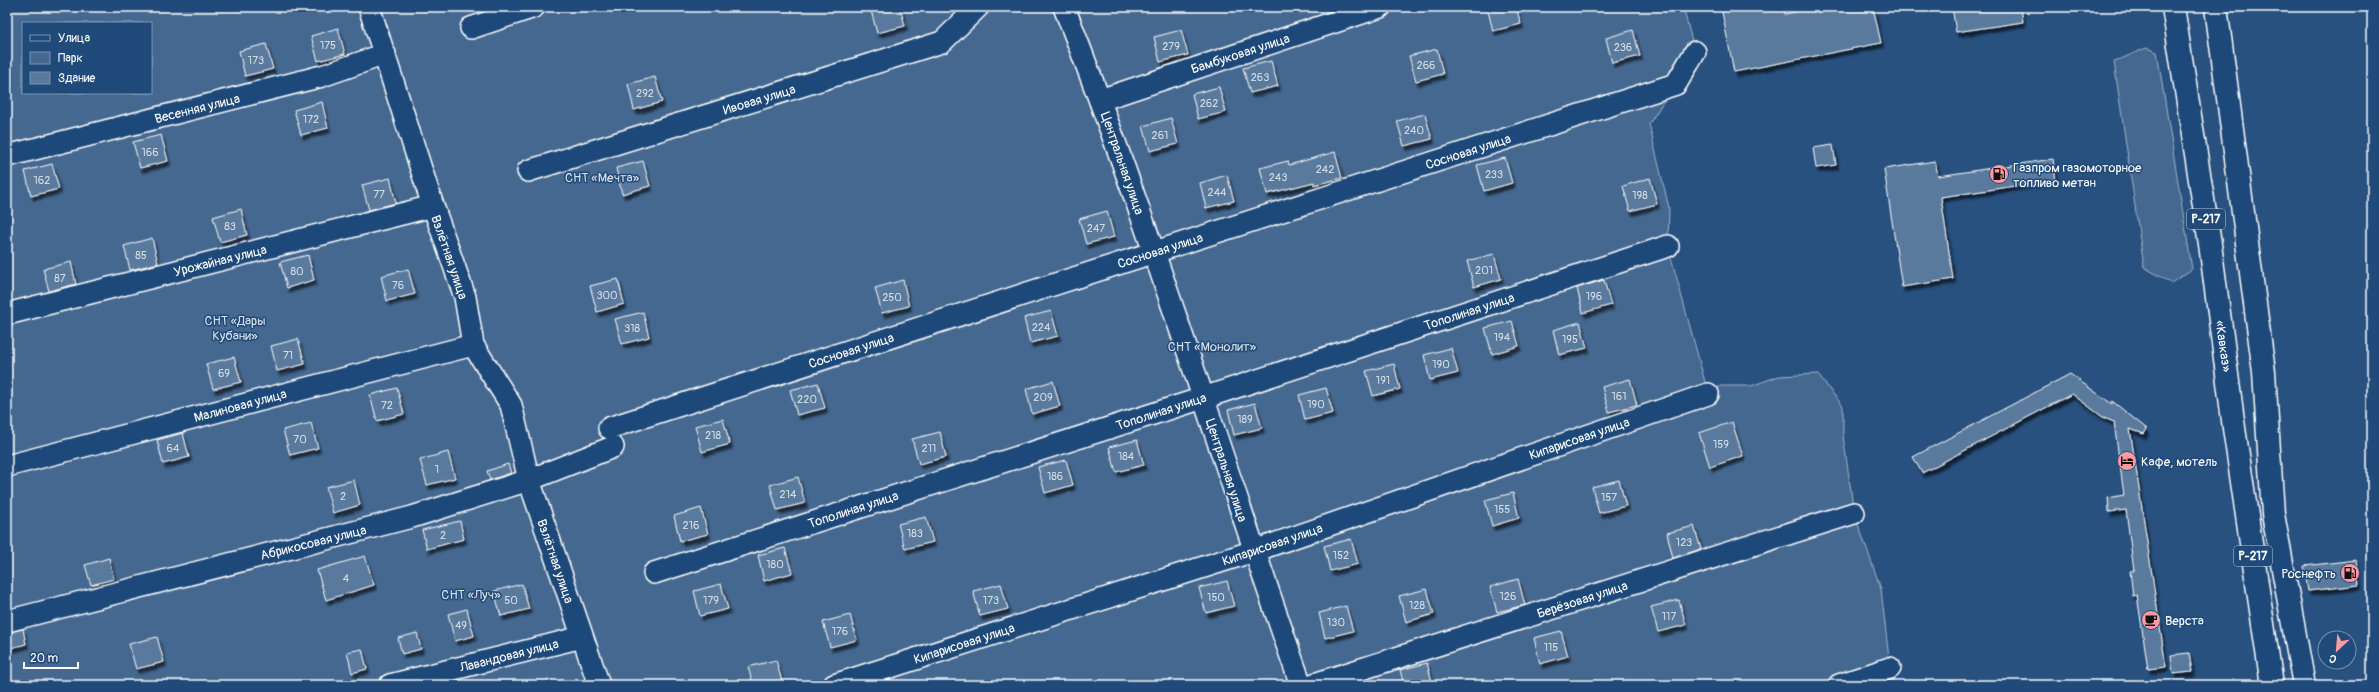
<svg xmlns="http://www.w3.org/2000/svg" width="2379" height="692" font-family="Pangolin,sans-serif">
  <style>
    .green { fill: #446890; stroke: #a2b4c8; fill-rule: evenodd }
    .building { fill: #5a7a9d; stroke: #fff; filter: url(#shadow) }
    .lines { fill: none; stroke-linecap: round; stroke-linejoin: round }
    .minor-casing { stroke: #fff; stroke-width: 24 }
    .highway-casing { stroke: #fff; stroke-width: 25 }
    .minor { stroke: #1f4a7a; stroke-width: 21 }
    .highway { stroke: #1f4a7a; stroke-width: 22 }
    .labels { text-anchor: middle; stroke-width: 3; stroke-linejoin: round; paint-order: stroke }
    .number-label { font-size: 11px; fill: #d6dee6 }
    .shield { fill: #1f4a7a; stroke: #bcc9d7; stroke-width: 1 }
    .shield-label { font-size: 12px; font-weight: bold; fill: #fff }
    .street-label { font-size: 13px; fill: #fff; stroke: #1f4a7a }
    .poi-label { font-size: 13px; fill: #fff; stroke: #1f4a7a; text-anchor: start }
    .park-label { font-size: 13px; fill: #dae1e9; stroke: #1f4a7a }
  </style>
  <defs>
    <filter id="shadow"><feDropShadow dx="2.5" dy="4.5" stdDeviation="1" flood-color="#0009"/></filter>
  </defs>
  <rect width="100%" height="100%" fill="#28517f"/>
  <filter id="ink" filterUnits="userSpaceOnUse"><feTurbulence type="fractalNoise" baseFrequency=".025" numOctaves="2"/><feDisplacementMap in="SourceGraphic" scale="8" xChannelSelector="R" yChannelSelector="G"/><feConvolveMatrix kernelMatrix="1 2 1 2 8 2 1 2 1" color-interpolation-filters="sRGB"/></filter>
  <g filter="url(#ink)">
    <g class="green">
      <path d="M7 7H1683L1695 52 1649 124 1669 208 1668 246 1708 393 1721 386H1751L1779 376 1817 374 1843 406V435L1854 513 1881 589 1890 668 1895 685H7ZM23 23H151V93H23Z"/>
      <path d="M2146 48 2157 52 2192 269 2171 283 2144 267 2114 62Z"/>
    </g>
    <g class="building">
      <path d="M870 7H900L905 26 877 33Z"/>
      <path d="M1487 7H1516L1521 24 1493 31Z"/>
      <path d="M1721 7H1783L1785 14 1819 7H1873L1881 43 1734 72Z"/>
      <path d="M1952 7H2021L2023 22 1956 32Z"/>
      <path d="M338 28 345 54 318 61 311 36Z"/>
      <path d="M1181 30 1188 55 1160 62 1154 37Z"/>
      <path d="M1633 30 1640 56 1612 63 1606 38Z"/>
      <path d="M266 44 273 69 245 76 239 51Z"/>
      <path d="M1437 49 1443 74 1416 81 1409 56Z"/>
      <path d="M1271 61 1278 86 1250 93 1243 68Z"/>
      <path d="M655 77 662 102 634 110 628 84Z"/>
      <path d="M1219 87 1226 112 1198 119 1192 94Z"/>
      <path d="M322 102 328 128 301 135 294 110Z"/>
      <path d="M1425 114 1432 139 1404 146 1397 121Z"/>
      <path d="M1171 118 1178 144 1150 151 1143 126Z"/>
      <path d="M161 135 168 161 140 168 133 142Z"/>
      <path d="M1833 145 1836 165 1816 168 1813 148Z"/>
      <path d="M1335 152 1342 178 1314 185V182L1267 194 1260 168 1288 161 1289 165Z"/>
      <path d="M1505 158 1512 183 1484 191 1477 165Z"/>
      <path d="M2053 159 2056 180 1941 197 1953 279 1902 287 1884 169 1935 161 1938 176Z"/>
      <path d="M643 161 650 186 622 194 616 168Z"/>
      <path d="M52 164 59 189 31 196 25 171Z"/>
      <path d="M1227 175 1234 201 1206 208 1200 183Z"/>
      <path d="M390 178 396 203 369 210 362 185Z"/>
      <path d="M1650 178 1657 204 1630 211 1623 186Z"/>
      <path d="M241 209 247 235 220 242 213 217Z"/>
      <path d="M1107 211 1114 237 1086 244 1079 219Z"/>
      <path d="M152 238 158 263 130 270 124 246Z"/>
      <path d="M1494 254 1501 279 1474 287 1467 261Z"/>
      <path d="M308 255 314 280 287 288 280 262Z"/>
      <path d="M71 262 76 284 49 291 43 269Z"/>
      <path d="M408 269 415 294 387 301 381 276Z"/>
      <path d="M618 279 624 304 597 312 590 286Z"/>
      <path d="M903 280 909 306 882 313 875 288Z"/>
      <path d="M1604 280 1611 305 1583 313 1577 288Z"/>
      <path d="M1051 311 1058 336 1030 343 1024 318Z"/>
      <path d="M643 312 649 337 622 344 615 319Z"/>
      <path d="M1512 321 1519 346 1492 354 1485 328Z"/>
      <path d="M1580 322 1587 348 1559 355 1553 330Z"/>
      <path d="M298 339 305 364 277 371 271 346Z"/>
      <path d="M1451 348 1458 373 1430 380 1424 355Z"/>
      <path d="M234 357 241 382 213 389 206 364Z"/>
      <path d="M1394 364 1400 389 1373 396 1366 371Z"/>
      <path d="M2070 374 2112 404V401L2147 429 2144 434 2130 429 2166 667 2148 669 2137 595 2133 596 2130 571H2134L2126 510 2109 512 2108 498 2124 495 2114 422 2104 418 2072 394 1922 473 1913 457Z"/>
      <path d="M1630 379 1637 405 1609 412 1602 387Z"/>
      <path d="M1053 381 1060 406 1032 414 1026 389Z"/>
      <path d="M818 383 825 408 797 415 790 390Z"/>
      <path d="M397 388 404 414 377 421 370 395Z"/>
      <path d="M1326 388 1333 413 1305 420 1299 395Z"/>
      <path d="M1255 403 1262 428 1234 435 1228 410Z"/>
      <path d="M723 419 730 444 702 452 695 426Z"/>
      <path d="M1732 422 1743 456 1710 467 1699 433Z"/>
      <path d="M311 423 318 448 290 455 283 430Z"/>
      <path d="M940 432 946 457 919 464 912 439Z"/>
      <path d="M183 433 189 457 163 464 157 440Z"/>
      <path d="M1137 440 1144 465 1116 472 1109 447Z"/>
      <path d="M448 452 455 478 427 485 420 460Z"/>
      <path d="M1066 460 1073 485 1045 493 1038 467Z"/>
      <path d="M508 464 511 473 490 480 487 471Z"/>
      <path d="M798 477 805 503 777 510 770 485Z"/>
      <path d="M354 480 360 505 333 513 326 487Z"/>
      <path d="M1619 480 1626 506 1599 513 1592 487Z"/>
      <path d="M1513 493 1519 518 1492 526 1485 500Z"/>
      <path d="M701 508 708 534 680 541 674 516Z"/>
      <path d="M926 517 933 542 905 549 898 524Z"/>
      <path d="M460 521 464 539 427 549 422 530Z"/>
      <path d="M1694 526 1701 549 1673 558 1667 533Z"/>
      <path d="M1351 539 1358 564 1330 571 1324 546Z"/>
      <path d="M785 548 792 573 764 581 758 555Z"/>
      <path d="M365 556 374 585 326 600 317 570Z"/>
      <path d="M109 558 114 579 91 585 85 565Z"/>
      <path d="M2356 560 2359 585 2308 591 2304 566Z"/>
      <path d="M1518 579 1525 605 1497 612 1490 587Z"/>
      <path d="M1227 581 1234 606 1206 613 1199 588Z"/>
      <path d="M522 584 529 609 501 616 494 591Z"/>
      <path d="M721 584 728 609 700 616 694 591Z"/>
      <path d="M1001 584 1008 609 980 616 973 591Z"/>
      <path d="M1427 589 1434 614 1406 622 1399 596Z"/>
      <path d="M1679 600 1686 625 1658 632 1651 607Z"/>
      <path d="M1346 606 1353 631 1325 638 1319 613Z"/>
      <path d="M467 609 474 636 455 641 448 614Z"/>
      <path d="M850 615 857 640 830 647 823 622Z"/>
      <path d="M23 629 26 644 7 649V633Z"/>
      <path d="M1561 631 1568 656 1540 664 1534 638Z"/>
      <path d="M417 633 421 649 402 654 398 638Z"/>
      <path d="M157 637 164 662 136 669 129 644Z"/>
      <path d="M362 649 367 669 352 673 347 652Z"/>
      <path d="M2189 653 2192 672 2173 674 2171 655Z"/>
      <path d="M776 660 783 685H753L748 667Z"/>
      <path d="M1427 663 1433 685H1404L1400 670Z"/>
    </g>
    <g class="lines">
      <defs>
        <g id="minor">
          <path d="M369 7 433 206 465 297 473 345 511 405 529 480 599 685"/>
          <path d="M1064 7C1152 230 1221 459 1301 685"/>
          <path d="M471 28 534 7"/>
          <path d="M1100 100 1380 7"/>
          <path d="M7 156 322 76 385 54"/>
          <path d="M528 171 942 42 978 7"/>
          <path d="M7 314 433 206"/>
          <path d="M609 428 1676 84 1695 52"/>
          <path d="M7 466 473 345"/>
          <path d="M654 573 1203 398 1668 246"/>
          <path d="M7 621 412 517 529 480 613 447"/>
          <path d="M390 685 582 637"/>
          <path d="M834 685 1254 551 1708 394"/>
          <path d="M1311 685 1854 513"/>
          <path d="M1839 685 1890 668"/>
        </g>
        <g id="highway">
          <path d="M2173 7 2210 244 2234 428 2272 685"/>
          <path d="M2216 7 2264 372 2273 514 2304 685"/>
        </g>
      </defs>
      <use href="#minor" class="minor-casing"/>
      <use href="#highway" class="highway-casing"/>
      <use href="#minor" class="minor"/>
      <use href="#highway" class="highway"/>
    </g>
  </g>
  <defs>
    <symbol id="fuel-disc" viewBox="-11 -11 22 22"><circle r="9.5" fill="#ff9aa2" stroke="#1f4a7a"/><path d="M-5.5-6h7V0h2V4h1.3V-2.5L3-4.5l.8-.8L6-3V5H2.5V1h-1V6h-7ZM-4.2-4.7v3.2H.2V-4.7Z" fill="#111"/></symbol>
    <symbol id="hotel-disc" viewBox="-11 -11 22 22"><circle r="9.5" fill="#ff9aa2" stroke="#1f4a7a"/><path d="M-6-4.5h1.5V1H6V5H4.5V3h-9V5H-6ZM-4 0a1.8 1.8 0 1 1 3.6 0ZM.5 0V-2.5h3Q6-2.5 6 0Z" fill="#111"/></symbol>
    <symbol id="cafe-disc" viewBox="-11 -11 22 22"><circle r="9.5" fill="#ff9aa2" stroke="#1f4a7a"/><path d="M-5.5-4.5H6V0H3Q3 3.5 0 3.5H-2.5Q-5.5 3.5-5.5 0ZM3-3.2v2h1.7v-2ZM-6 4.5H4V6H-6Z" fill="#111"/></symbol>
  </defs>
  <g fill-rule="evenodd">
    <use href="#fuel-disc" x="1988" y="163" width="22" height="22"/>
    <use href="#hotel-disc" x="2116" y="450" width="22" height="22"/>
    <use href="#fuel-disc" x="2339" y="562" width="22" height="22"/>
    <use href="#cafe-disc" x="2140" y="609" width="22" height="22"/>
  </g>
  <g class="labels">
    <g class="number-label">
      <text x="328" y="49">175</text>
      <text x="1171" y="50">279</text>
      <text x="1623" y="51">236</text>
      <text x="256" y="64">173</text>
      <text x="1426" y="69">266</text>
      <text x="1260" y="81">263</text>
      <text x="645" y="97">292</text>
      <text x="1209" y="107">262</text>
      <text x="311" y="123">172</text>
      <text x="1414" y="134">240</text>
      <text x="1160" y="139">261</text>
      <text x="150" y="156">166</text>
      <text x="1325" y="173">242</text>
      <text x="1494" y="178">233</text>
      <text x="1278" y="181">243</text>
      <text x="42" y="184">162</text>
      <text x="1217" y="196">244</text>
      <text x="379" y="198">77</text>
      <text x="1640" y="199">198</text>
      <text x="230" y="230">83</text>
      <text x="1096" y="232">247</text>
      <text x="141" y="259">85</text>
      <text x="1484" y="274">201</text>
      <text x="297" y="275">80</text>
      <text x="60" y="282">87</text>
      <text x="398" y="289">76</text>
      <text x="607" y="299">300</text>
      <text x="1594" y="300">196</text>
      <text x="892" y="301">250</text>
      <text x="1041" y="331">224</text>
      <text x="632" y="332">318</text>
      <text x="1502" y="341">194</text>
      <text x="1570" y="343">195</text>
      <text x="288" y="359">71</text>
      <text x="1441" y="368">190</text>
      <text x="224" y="377">69</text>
      <text x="1383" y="384">191</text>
      <text x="1619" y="400">161</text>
      <text x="1043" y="401">209</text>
      <text x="807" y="403">220</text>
      <text x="1316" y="408">190</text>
      <text x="387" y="409">72</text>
      <text x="1245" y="423">189</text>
      <text x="713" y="439">218</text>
      <text x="300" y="443">70</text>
      <text x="1721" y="448">159</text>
      <text x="173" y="452">64</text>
      <text x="929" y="452">211</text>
      <text x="1126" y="460">184</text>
      <text x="437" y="473">1</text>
      <text x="1055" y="480">186</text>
      <text x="788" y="498">214</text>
      <text x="343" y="500">2</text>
      <text x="1609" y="501">157</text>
      <text x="1502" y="513">155</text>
      <text x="691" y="529">216</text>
      <text x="915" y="537">183</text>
      <text x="443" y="539">2</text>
      <text x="1684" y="546">123</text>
      <text x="1341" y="559">152</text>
      <text x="775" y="568">180</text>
      <text x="346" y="582">4</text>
      <text x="1508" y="600">126</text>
      <text x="1216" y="601">150</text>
      <text x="511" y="604">50</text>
      <text x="711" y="604">179</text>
      <text x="991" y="604">173</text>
      <text x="1417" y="609">128</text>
      <text x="1669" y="620">117</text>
      <text x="1336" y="626">130</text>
      <text x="461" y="629">49</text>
      <text x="840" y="635">176</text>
      <text x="1551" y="651">115</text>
    </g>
    <g class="shield">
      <rect x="2187" y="209" width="38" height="20" rx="3"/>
      <rect x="2234" y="546" width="38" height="20" rx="3"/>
    </g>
    <g class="shield-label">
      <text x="2206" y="223">Р-217</text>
      <text x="2253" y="560">Р-217</text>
    </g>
    <g class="street-label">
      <text transform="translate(1240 53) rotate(-18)" y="5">Бамбуковая улица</text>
      <text transform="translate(759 99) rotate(-17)" y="5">Ивовая улица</text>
      <text transform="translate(197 108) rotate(-14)" y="5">Весенняя улица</text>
      <text transform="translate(1468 151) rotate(-18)" y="5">Сосновая улица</text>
      <text transform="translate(1123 163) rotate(71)" y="5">Центральная улица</text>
      <text transform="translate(1160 250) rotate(-18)" y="5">Сосновая улица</text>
      <text transform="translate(450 257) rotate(71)" y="5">Взлётная улица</text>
      <text transform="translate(220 260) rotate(-14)" y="5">Урожайная улица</text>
      <text transform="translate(1469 311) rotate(-18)" y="5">Тополиная улица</text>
      <text transform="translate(2224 346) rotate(82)" y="5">«Кавказ»</text>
      <text transform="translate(851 350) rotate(-18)" y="5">Сосновая улица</text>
      <text transform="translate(240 405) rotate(-15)" y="5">Малиновая улица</text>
      <text transform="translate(1161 411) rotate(-18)" y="5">Тополиная улица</text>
      <text transform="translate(1579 438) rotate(-19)" y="5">Кипарисовая улица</text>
      <text transform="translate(1227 470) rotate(72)" y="5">Центральная улица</text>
      <text transform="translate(853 509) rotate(-18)" y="5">Тополиная улица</text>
      <text transform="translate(313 542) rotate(-14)" y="5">Абрикосовая улица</text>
      <text transform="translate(1272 544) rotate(-19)" y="5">Кипарисовая улица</text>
      <text transform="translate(556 561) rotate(71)" y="5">Взлётная улица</text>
      <text transform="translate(1582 599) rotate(-18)" y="5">Берёзовая улица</text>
      <text transform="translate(964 643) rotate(-18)" y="5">Кипарисовая улица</text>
      <text transform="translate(509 655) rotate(-14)" y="5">Лавандовая улица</text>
    </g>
    <g class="poi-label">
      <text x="2013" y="172">Газпром газомоторное<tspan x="2013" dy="15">топливо метан</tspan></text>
      <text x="2141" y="466">Кафе, мотель</text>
      <text x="2336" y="578" text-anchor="end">Роснефть</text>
      <text x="2165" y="625">Верста</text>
    </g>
    <g class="park-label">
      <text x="602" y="182">СНТ «Мечта»</text>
      <text x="235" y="325">СНТ «Дары<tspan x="235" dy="15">Кубани»</tspan></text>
      <text x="1212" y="351">СНТ «Монолит»</text>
      <text x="471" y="599">СНТ «Луч»</text>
    </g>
  </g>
  <rect width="2379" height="692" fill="none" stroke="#1f4a7a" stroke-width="24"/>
  <rect x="12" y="12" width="2355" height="668" fill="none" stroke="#fff" stroke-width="1.5" filter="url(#ink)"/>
  <rect x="22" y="22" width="130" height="72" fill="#1f4a7a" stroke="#7992af"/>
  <rect x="30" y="35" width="20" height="6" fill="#1f4a7a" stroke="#7992af"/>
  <text x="58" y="42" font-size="12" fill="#ffffff">Улица</text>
  <rect x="30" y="52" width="20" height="12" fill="#446890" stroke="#7992af"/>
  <text x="58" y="62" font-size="12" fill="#ffffff">Парк</text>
  <rect x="30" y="72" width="20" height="12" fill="#5a7a9d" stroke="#7992af"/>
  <text x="58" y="82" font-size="12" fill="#ffffff">Здание</text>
  <g transform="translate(2337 650) rotate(206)"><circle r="19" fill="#1f4a7a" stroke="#7992af"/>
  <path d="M0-3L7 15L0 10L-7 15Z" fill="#ff9aa2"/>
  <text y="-6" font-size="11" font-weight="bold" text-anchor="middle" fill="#ffffff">С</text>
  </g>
  <path d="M24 662v6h54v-6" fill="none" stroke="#ffffff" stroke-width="2"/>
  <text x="30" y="662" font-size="12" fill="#ffffff" stroke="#1f4a7a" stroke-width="3" paint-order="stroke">20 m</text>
</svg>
